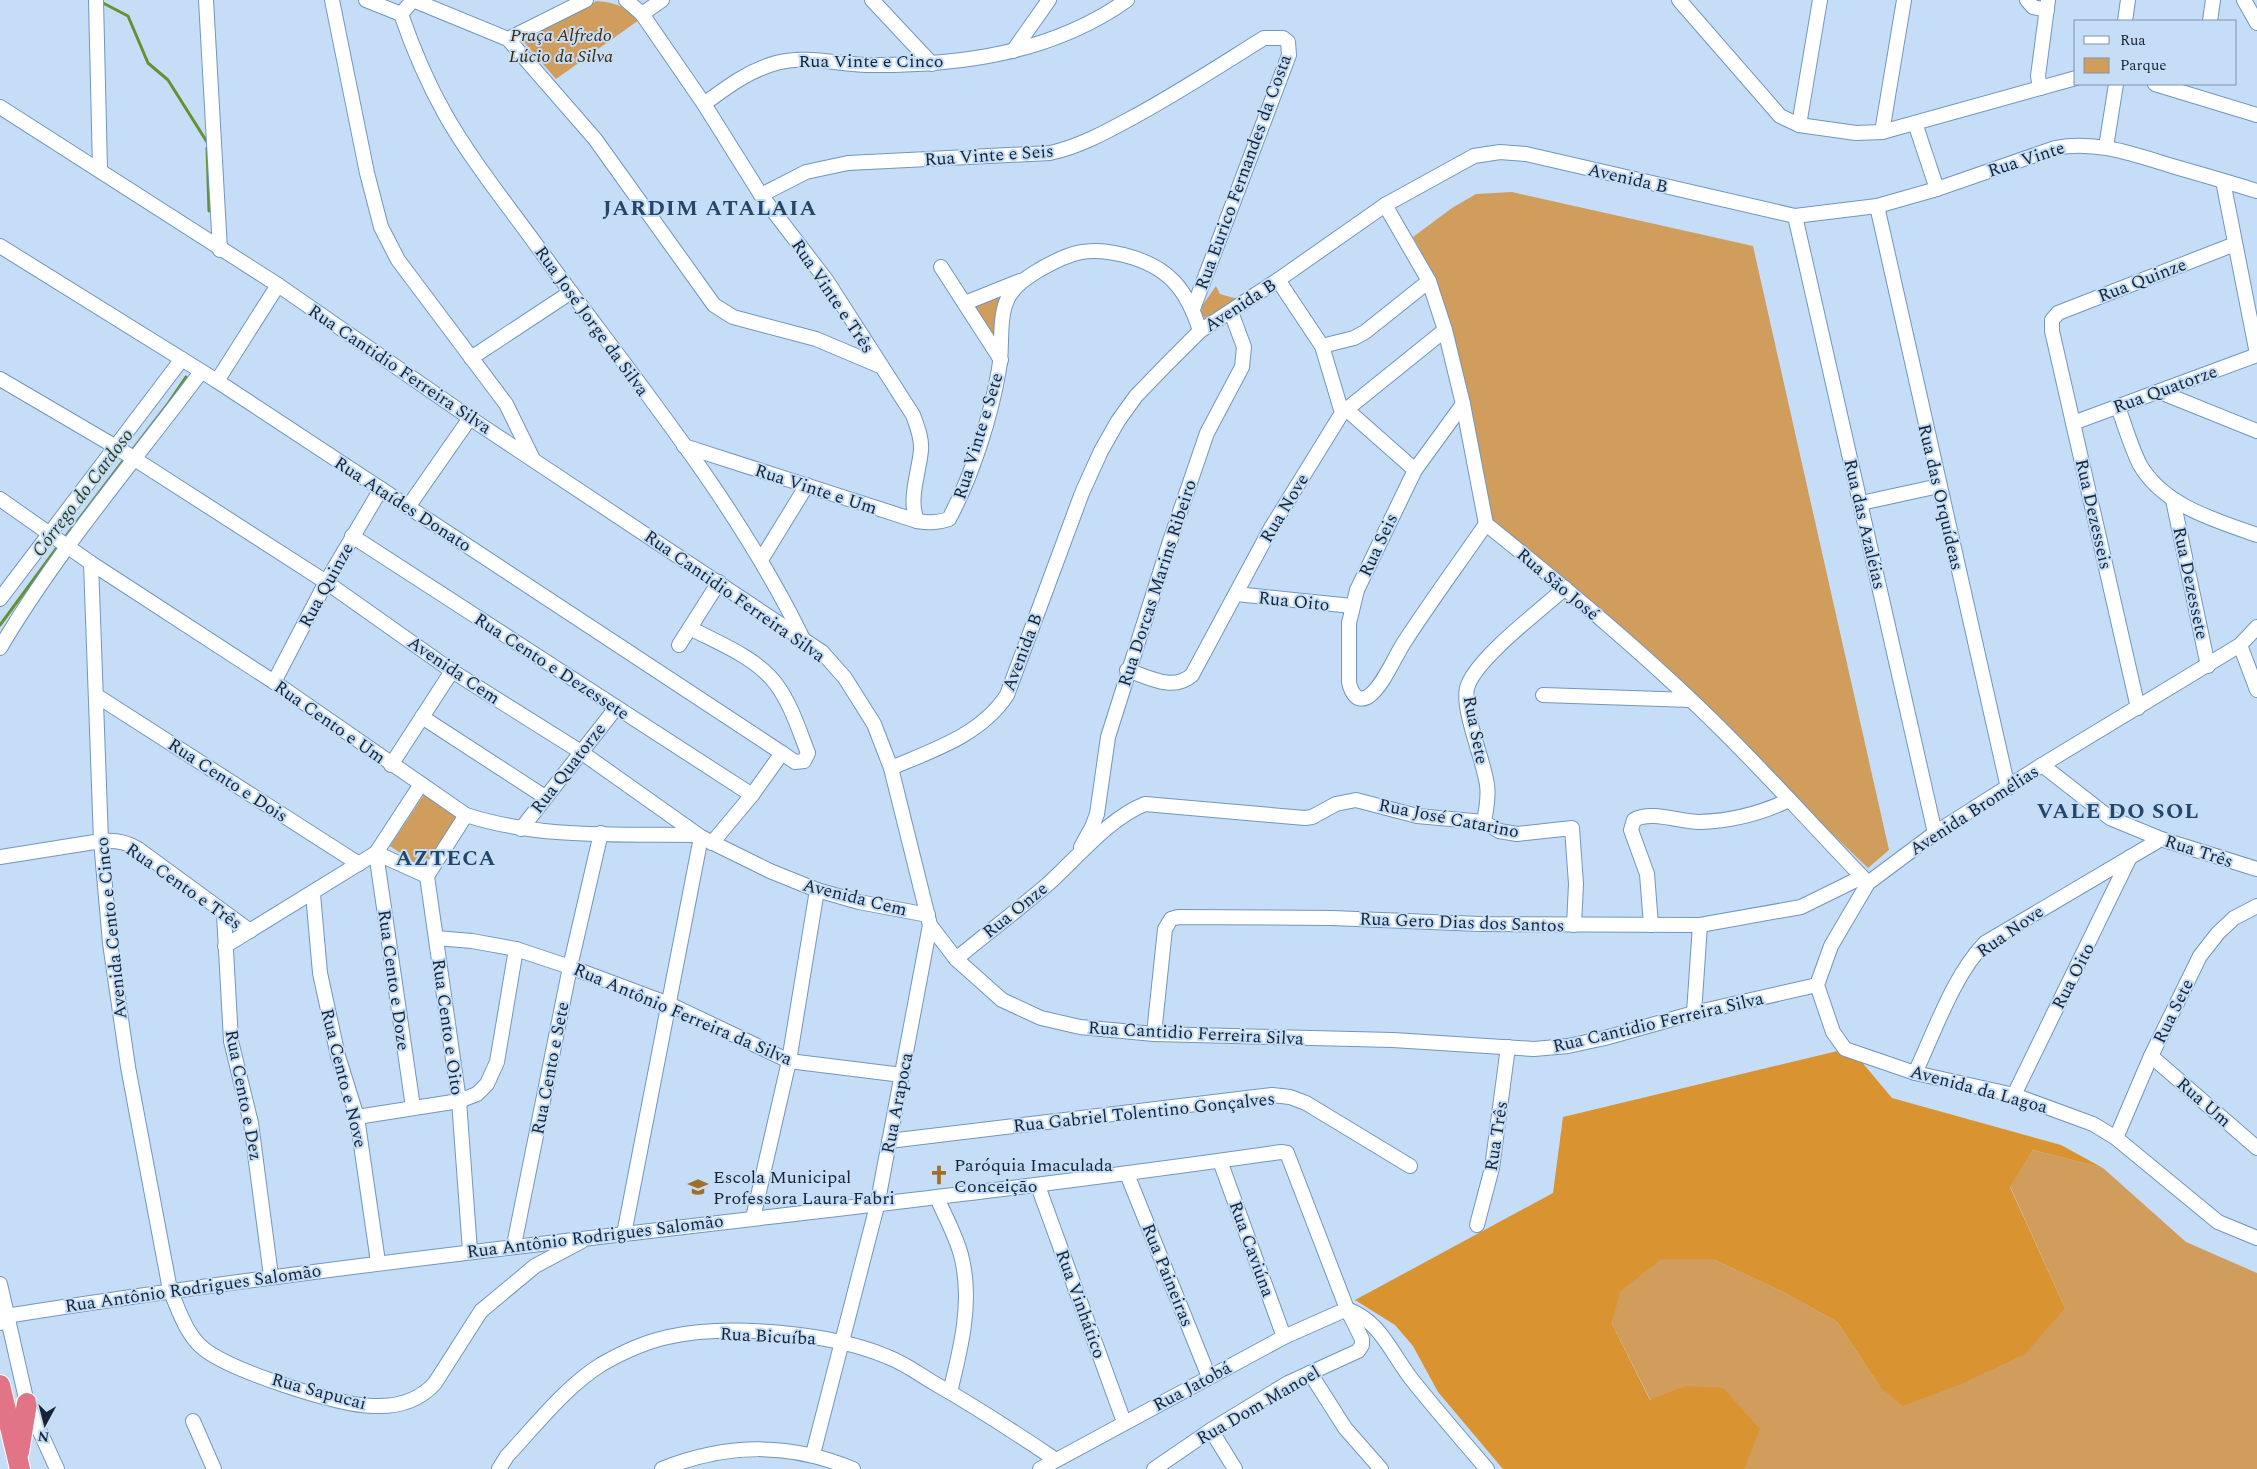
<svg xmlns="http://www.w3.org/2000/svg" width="2257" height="1469" font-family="Spectral,serif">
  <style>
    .green { fill: #d19d5c }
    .forest { fill: #d99431 }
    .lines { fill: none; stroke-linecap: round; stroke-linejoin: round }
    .stream { stroke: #649230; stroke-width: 3 }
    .minor-casing { stroke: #7196bf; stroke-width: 16 }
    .highway-casing { stroke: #fff; stroke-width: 22 }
    .minor { stroke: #fff; stroke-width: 14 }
    .highway { stroke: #e17486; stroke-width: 20 }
    .labels { text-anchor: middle; stroke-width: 4; stroke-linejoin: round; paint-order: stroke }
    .park-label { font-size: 18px; font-style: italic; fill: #432700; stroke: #c5ddf7 }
    .street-label { font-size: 18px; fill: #162535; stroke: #c5ddf7 }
    .poi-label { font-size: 18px; fill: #162535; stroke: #c5ddf7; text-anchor: start }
    .water-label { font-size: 19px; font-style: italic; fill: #2c3f18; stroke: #c5ddf7 }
    .district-label { font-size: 22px; font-weight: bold; letter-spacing: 1px; fill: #234669; stroke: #c5ddf7 }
  </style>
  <rect width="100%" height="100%" fill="#c5ddf7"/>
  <g class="green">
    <path d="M597 1C615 3 626 6 639 20L556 79 523 41 544 28Z"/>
    <path d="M1512 192 1753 246 1889 850 1868 868 1608 619 1491 530 1470 401 1459 372 1435 278 1413 237 1452 208 1476 194Z"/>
    <path d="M1216 286 1220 294 1234 298H1246L1208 321 1201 314 1202 306Z"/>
    <path d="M1008 292 998 344 975 306Z"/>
    <path d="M425 793 459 815 423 868 390 846Z"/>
    <path d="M2033 1150 2103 1168 2186 1242 2257 1273V1469H1743L1684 1386 1651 1401 1612 1324 1619 1292 1661 1258 1715 1260 1785 1293 1837 1322 1880 1387 2065 1308 2010 1186Z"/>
  </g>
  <path class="forest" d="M1850 1048 1892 1098 2061 1145 2103 1168 2033 1150 2010 1187 2065 1308 2025 1354 1961 1384 1903 1406 1880 1387 1837 1322 1785 1293 1715 1260 1661 1259 1620 1292 1612 1324 1650 1400 1684 1386 1723 1388 1760 1429 1744 1469H1503L1438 1392 1413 1346 1395 1325 1355 1300 1553 1193 1563 1117Z"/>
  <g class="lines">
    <g class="stream">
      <path d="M103 3 128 16 148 63 168 80 207 142"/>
      <path d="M207 148 209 211"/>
      <path d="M130 453 167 405 186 377"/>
      <path d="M63 540 126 457"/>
      <path d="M0 625 59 545"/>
    </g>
    <defs>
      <g id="minor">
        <path d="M96 0 100 169"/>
        <path d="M206 0 220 250"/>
        <path d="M332 0 367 173 381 227 398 260 506 404 532 457"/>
        <path d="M366 0 401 14"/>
        <path d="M413 0 401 14C413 49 427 82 445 114 471 160 509 207 540 250 631 376 733 496 802 637"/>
        <path d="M413 0 508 39 595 139 714 305 733 317 816 339 880 366"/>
        <path d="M626 0 642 14 704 104 761 195 827 281 913 415C917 426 922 438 921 450 919 473 908 499 917 521"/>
        <path d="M872 0 932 64"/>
        <path d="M1679 0 1780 116 1799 125 1856 133 1882 132 2076 78"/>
        <path d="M2027 0 2033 7 2047 10"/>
        <path d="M2244 0 2257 23"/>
        <path d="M642 14 662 0"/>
        <path d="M2125 21 2128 0"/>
        <path d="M2210 21 2213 0"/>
        <path d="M508 39 586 0"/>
        <path d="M1013 51 1049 0"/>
        <path d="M2155 84 2257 115"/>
        <path d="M2040 88 2038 76 2048 0"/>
        <path d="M704 104C727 87 748 71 776 63 804 55 838 64 867 65 957 66 1051 54 1127 0"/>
        <path d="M0 107 278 285 470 418 822 652 845 678 874 724 891 768 930 925 956 959 1002 1000 1041 1018 1080 1027 1154 1034 1393 1040 1534 1049 1568 1046 1605 1038 1694 1013 1817 985"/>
        <path d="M1915 123 1937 189"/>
        <path d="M1799 125 1820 0"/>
        <path d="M1882 132 1904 0"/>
        <path d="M2106 147 2116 84"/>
        <path d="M2223 181 2257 354"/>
        <path d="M761 195 806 172 848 163 1050 153C1078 147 1104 133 1128 120 1175 95 1219 66 1264 38H1283L1288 42 1289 55 1193 309"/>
        <path d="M1385 205 1429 281 1445 330 1463 404 1486 524C1568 590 1650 658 1725 733 1774 782 1820 833 1868 883"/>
        <path d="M1877 206 2008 788"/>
        <path d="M1795 216 1935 833"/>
        <path d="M0 246 217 381 782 753 795 762 804 761 808 753C799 730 791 704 776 684 756 657 718 643 690 628"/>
        <path d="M941 267 1001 360"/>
        <path d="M965 303 1020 281"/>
        <path d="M1322 346 1354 338 1365 332 1429 281"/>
        <path d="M471 358 571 292"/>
        <path d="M0 379 116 447 326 582 452 671 581 752 701 837 770 871 817 890 859 902 928 915"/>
        <path d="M217 381 278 285"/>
        <path d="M2160 392 2257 431"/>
        <path d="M1463 404 1415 470 1357 590 1349 623V682C1351 692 1357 704 1369 696 1383 686 1395 656 1405 641 1431 601 1459 563 1486 524"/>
        <path d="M2118 407C2125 426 2131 447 2140 465 2164 506 2215 520 2257 535"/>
        <path d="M1346 409 1415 470"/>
        <path d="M1342 413 1445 330"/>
        <path d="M2073 423 2257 355"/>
        <path d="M684 446 917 521C929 523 937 523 949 519 972 476 991 417 999 369 1003 347 998 318 1008 298 1015 285 1026 278 1039 270 1070 252 1088 246 1124 255 1168 266 1187 289 1200 331"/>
        <path d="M0 499 91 563 274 682 466 815C540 839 620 834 697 835"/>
        <path d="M2173 500 2208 666"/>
        <path d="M1861 503 1939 486"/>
        <path d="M408 507 470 418"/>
        <path d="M352 536 752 795"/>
        <path d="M761 560 807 485"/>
        <path d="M91 563 101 841 110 943 128 1067 170 1290C179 1310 186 1335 204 1349 232 1371 336 1405 373 1406 396 1407 419 1401 435 1383L481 1311 535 1266 582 1241"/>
        <path d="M1236 594 1352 606"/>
        <path d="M0 599 182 359"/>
        <path d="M2257 627 2240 645 2042 765 1935 833 1868 883 1831 946 1817 985 1833 1032 1845 1049 1915 1073 2014 1095 2093 1124 2116 1138 2218 1222 2257 1238"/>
        <path d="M679 645 719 582"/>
        <path d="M2240 645 2257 690"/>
        <path d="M0 648C58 550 133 463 201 372"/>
        <path d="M1127 670C1149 677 1173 692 1192 675L1271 528 1342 413 1322 346 1278 280"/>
        <path d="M274 682 326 582 381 489"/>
        <path d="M1543 695 1690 700"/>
        <path d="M97 696 359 864"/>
        <path d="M2138 708 2052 331V320L2058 313 2235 244"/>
        <path d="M422 717 545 797"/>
        <path d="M391 765 452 671"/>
        <path d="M2042 765 2110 818 2161 839 2257 869"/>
        <path d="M891 768C933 750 981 735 1007 695L1082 493 1101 451 1118 421 1136 396 1166 365 1200 331 1278 280 1385 205 1474 156 1500 152 1526 154 1795 216 1877 206 1937 189 2055 148C2095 140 2133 154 2172 166 2200 174 2228 182 2257 191"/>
        <path d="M466 815 427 876 459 1101 470 1251"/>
        <path d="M1484 822C1486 810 1489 797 1487 785 1484 760 1462 712 1467 688 1474 660 1542 609 1565 588"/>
        <path d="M521 829 616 708"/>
        <path d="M712 843 752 795 782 753"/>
        <path d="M1081 847 1092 827 1097 814 1108 737 1170 541 1207 433 1242 367 1244 347 1231 312"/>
        <path d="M376 853 413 1107"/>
        <path d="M376 853 427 876"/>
        <path d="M0 857 101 841C114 840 126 841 138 849L250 931"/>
        <path d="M313 894 320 973 338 1056 357 1117 378 1262"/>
        <path d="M224 914 231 1041 251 1123 271 1276"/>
        <path d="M1651 925 1647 874 1631 830 1634 820C1651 810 1680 822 1699 822 1732 821 1760 814 1789 800"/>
        <path d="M436 938 472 941 516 949 570 967 669 1004 789 1061 902 1075"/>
        <path d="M225 946 376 853 421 784"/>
        <path d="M956 959C986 934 1018 910 1048 884 1076 859 1109 818 1145 804L1305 818 1312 817 1336 804 1356 800 1417 816 1484 822 1499 831 1517 834 1572 828 1576 884 1574 925"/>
        <path d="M1694 1013 1700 925"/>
        <path d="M1154 1034 1165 929 1171 919 1178 917 1332 918 1480 924 1700 925 1801 907 1862 877"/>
        <path d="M2151 1056 2257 1148"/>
        <path d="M1915 1073C1935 1031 1953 976 1985 943L2161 839"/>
        <path d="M2014 1095 2130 857"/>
        <path d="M357 1117 459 1101 477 1094 487 1084 497 1062 516 949"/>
        <path d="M2116 1138 2151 1056 2200 956 2218 933 2234 918 2257 906"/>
        <path d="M889 1141 1272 1095 1290 1097 1306 1103 1410 1166"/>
        <path d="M1220 1161 1284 1337"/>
        <path d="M1127 1174 1209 1377"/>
        <path d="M1038 1186 1124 1422"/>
        <path d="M937 1198C945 1216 956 1236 961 1255 973 1300 961 1348 950 1392"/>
        <path d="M753 1218 789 1061 817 890"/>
        <path d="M1477 1225 1492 1168 1508 1047"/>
        <path d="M624 1234 701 837"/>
        <path d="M514 1245 570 967 601 833"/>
        <path d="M0 1284 27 1403 57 1469"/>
        <path d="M1347 1309C1381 1321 1392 1355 1413 1381 1437 1411 1462 1440 1487 1469"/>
        <path d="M0 1323 6 1316C429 1249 857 1213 1281 1152L1287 1153 1347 1309 1362 1339V1345L1358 1351 1288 1383 1211 1430 1154 1469"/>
        <path d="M1310 1373 1345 1428 1381 1469"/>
        <path d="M193 1421 214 1469"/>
        <path d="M1211 1430 1235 1469"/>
        <path d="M813 1454 877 1206 930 925"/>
        <path d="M499 1469 507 1456C537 1424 565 1387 602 1364 623 1352 645 1342 668 1337 728 1323 832 1333 888 1357 904 1363 919 1374 934 1383 976 1407 1016 1433 1056 1460"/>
        <path d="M662 1469C727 1443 789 1442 853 1469"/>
        <path d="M1040 1469 1284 1337 1347 1309"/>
      </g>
      <g id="highway">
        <path d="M0 1385 20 1469"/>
        <path d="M19 1452 27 1403"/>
      </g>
    </defs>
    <use href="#minor" class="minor-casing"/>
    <use href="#highway" class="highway-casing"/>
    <use href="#minor" class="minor"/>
    <use href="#highway" class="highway"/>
  </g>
  <defs>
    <symbol id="church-bare" viewBox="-9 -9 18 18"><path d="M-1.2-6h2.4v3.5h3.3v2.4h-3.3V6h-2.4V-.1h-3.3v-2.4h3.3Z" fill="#a36f27" stroke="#c5ddf7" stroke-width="2.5" paint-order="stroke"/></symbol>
    <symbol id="school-bare" viewBox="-9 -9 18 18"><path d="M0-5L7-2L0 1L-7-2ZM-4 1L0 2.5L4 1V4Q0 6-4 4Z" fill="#a36f27" stroke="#c5ddf7" stroke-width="2.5" paint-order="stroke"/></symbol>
  </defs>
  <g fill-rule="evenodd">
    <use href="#church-bare" x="925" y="1161" width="28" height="28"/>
    <use href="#school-bare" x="684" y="1173" width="28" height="28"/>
  </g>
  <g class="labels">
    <g class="park-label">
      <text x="561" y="41">Praça Alfredo<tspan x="561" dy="21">Lúcio da Silva</tspan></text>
    </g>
    <g class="street-label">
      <text x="871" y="67">Rua Vinte e Cinco</text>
      <text transform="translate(989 155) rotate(-4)" y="6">Rua Vinte e Seis</text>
      <text transform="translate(2026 159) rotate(-18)" y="6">Rua Vinte</text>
      <text transform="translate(1243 172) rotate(-70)" y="6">Rua Eurico Fernandes da Costa</text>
      <text transform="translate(1628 178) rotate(13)" y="6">Avenida B</text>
      <text transform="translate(2142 280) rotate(-21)" y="6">Rua Quinze</text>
      <text transform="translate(833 296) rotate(56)" y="6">Rua Vinte e Três</text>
      <text transform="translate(1240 305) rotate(-33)" y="6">Avenida B</text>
      <text transform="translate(592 321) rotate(54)" y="6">Rua José Jorge da Silva</text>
      <text transform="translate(400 369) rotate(34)" y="6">Rua Cantidio Ferreira Silva</text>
      <text transform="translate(2165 389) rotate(-20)" y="6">Rua Quatorze</text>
      <text transform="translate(978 436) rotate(-73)" y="6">Rua Vinte e Sete</text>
      <text transform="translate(816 489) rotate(18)" y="6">Rua Vinte e Um</text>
      <text transform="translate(1941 497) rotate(77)" y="6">Rua das Orquídeas</text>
      <text transform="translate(403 504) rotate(33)" y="6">Rua Ataídes Donato</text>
      <text transform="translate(1284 508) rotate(-59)" y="6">Rua Nove</text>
      <text transform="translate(2094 514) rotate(77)" y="6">Rua Dezesseis</text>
      <text transform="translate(1865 524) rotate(77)" y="6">Rua das Azaléias</text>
      <text transform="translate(1378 545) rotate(-65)" y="6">Rua Seis</text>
      <text transform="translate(1157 583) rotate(-72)" y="6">Rua Dorcas Marins Ribeiro</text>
      <text transform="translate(2191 583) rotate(78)" y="6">Rua Dezessete</text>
      <text transform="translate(1558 584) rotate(40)" y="6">Rua São José</text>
      <text transform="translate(326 585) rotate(-61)" y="6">Rua Quinze</text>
      <text transform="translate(735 596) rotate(35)" y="6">Rua Cantidio Ferreira Silva</text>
      <text transform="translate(1294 601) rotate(6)" y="6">Rua Oito</text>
      <text transform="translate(1022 652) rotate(-69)" y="6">Avenida B</text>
      <text transform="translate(552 666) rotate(33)" y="6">Rua Cento e Dezessete</text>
      <text transform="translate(454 670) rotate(34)" y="6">Avenida Cem</text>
      <text transform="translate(330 722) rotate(35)" y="6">Rua Cento e Um</text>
      <text transform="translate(1476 730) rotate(79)" y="6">Rua Sete</text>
      <text transform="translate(568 768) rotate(-52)" y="6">Rua Quatorze</text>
      <text transform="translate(228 780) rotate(33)" y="6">Rua Cento e Dois</text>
      <text transform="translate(1974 810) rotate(-33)" y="6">Avenida Bromélias</text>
      <text transform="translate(1449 818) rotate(11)" y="6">Rua José Catarino</text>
      <text transform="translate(2199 851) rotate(18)" y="6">Rua Três</text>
      <text transform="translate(184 886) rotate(35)" y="6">Rua Cento e Três</text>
      <text transform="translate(855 897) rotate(14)" y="6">Avenida Cem</text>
      <text transform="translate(1015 910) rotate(-39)" y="6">Rua Onze</text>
      <text transform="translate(1462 922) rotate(2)" y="6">Rua Gero Dias dos Santos</text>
      <text transform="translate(111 928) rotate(-96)" y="6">Avenida Cento e Cinco</text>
      <text transform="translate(2010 931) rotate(-35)" y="6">Rua Nove</text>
      <text transform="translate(2073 976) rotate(-63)" y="6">Rua Oito</text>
      <text transform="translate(394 980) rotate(82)" y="6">Rua Cento e Doze</text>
      <text transform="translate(2173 1011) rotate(-64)" y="6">Rua Sete</text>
      <text transform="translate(683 1014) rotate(23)" y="6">Rua Antônio Ferreira da Silva</text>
      <text transform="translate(1658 1022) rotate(-13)" y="6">Rua Cantidio Ferreira Silva</text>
      <text transform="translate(448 1027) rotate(82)" y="6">Rua Cento e Oito</text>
      <text transform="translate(1196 1033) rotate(3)" y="6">Rua Cantidio Ferreira Silva</text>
      <text transform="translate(550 1068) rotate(-79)" y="6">Rua Cento e Sete</text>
      <text transform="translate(344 1078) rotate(76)" y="6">Rua Cento e Nove</text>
      <text transform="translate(1979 1089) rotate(15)" y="6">Avenida da Lagoa</text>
      <text transform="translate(244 1095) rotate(79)" y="6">Rua Cento e Dez</text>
      <text transform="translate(2204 1102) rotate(41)" y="6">Rua Um</text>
      <text transform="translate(897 1103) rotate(-79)" y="6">Rua Arapoca</text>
      <text transform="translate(1144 1112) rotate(-6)" y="6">Rua Gabriel Tolentino Gonçalves</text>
      <text transform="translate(1496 1136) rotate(-81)" y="6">Rua Três</text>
      <text transform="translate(595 1236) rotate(-7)" y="6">Rua Antônio Rodrigues Salomão</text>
      <text transform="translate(1252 1249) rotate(70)" y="6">Rua Caviúna</text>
      <text transform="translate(1168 1275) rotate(68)" y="6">Rua Paineiras</text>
      <text transform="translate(193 1288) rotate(-8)" y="6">Rua Antônio Rodrigues Salomão</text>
      <text transform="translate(1081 1304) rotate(70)" y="6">Rua Vinhático</text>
      <text transform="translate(768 1336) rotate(3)" y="6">Rua Bicuíba</text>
      <text transform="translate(1192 1386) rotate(-28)" y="6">Rua Jatobá</text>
      <text transform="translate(319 1391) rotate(15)" y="6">Rua Sapucai</text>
      <text transform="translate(1258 1405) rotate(-30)" y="6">Rua Dom Manoel</text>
    </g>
    <g class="poi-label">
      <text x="954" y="1171">Paróquia Imaculada<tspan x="954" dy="21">Conceição</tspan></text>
      <text x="713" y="1183">Escola Municipal<tspan x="713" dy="21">Professora Laura Fabri</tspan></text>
    </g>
    <g class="water-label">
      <text transform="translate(82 492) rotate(-53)" y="7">Córrego do Cardoso</text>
    </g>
    <g class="district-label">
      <text x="710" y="215">JARDIM ATALAIA</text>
      <text x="2118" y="818">VALE DO SOL</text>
      <text x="446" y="865">AZTECA</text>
    </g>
  </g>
  <rect x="2074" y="20" width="162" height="65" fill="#c5ddf7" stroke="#7f93a9"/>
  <rect x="2084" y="36" width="25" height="8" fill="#ffffff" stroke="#7f93a9"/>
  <text x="2120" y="45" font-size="15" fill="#162535">Rua</text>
  <rect x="2084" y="58" width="25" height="15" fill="#d19d5c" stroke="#7f93a9"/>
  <text x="2120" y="70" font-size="15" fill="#162535">Parque</text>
  <g transform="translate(45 1424) rotate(187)" stroke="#c5ddf7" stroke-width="4" paint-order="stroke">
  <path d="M0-4L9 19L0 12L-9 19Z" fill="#162535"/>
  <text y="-8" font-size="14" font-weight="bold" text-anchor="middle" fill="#162535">N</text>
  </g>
</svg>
